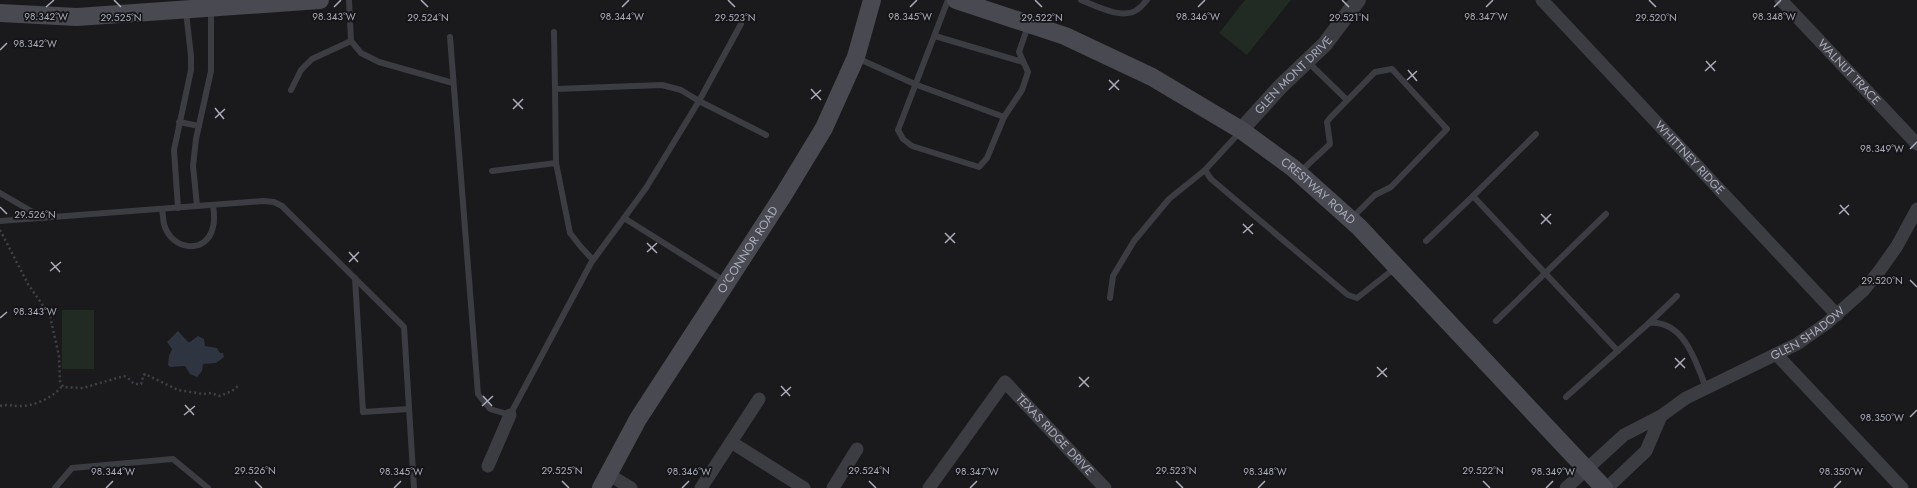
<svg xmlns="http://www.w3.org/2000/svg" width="1917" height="488" font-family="Jost,sans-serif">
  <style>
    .green { fill: #212a23 }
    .water { fill: #2e3541 }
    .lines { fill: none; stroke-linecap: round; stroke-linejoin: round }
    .path { stroke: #404148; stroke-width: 2.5; stroke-dasharray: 2 3; stroke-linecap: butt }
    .service { stroke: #3c3c43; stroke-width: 6 }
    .minor { stroke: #3c3c43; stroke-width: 13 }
    .tertiary { stroke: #3c3c43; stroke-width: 16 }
    .secondary { stroke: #484951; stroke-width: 18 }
    .ticks { fill: none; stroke: #abadbc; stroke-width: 1.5 }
    .labels { text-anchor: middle; stroke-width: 3.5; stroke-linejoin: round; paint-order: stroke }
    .street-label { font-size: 12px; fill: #abadbc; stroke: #151417 }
    .ticks-label { font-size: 10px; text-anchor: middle; fill: #abadbc; stroke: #151417; stroke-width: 3.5; stroke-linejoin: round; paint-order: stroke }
  </style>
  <rect width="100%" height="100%" fill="#1a191c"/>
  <g class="green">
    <path d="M1245 0H1291L1247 55 1219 33Z"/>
    <rect x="62" y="310" width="32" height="59"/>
  </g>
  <path class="water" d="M178 331 188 342H190L198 336 204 339 205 346 217 348 220 353H223L224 357 216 363 203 364 202 371 197 377 190 374 185 366 170 367 168 365 169 356 172 349 167 342Z"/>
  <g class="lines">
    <g class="path">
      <path d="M0 230 28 284 50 316 59 356 60 381 63 387 83 388 124 376 128 378 134 384H141L143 380 142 377 145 374 178 390 203 394 211 393 220 396 232 391 239 385"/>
      <path d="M0 406C7 404 12 406 19 406 33 407 54 397 62 386"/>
    </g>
    <g class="service">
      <path d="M349 0 351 41 361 53 379 62 453 83"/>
      <path d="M948 0 898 130 903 139 912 146 979 167 987 158 1004 117"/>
      <path d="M1081 0C1096 6 1123 21 1138 9 1141 7 1144 3 1147 0"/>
      <path d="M741 24 699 101 766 135"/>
      <path d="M554 32 555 89"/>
      <path d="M935 36 1023 62"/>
      <path d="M450 37 478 394 490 409 510 415 591 263 646 188 699 101 681 90 662 85 555 89 556 163 492 171"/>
      <path d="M857 58 917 85 1004 117 1022 90 1028 72 1019 52 1028 26"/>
      <path d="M1308 62 1347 100"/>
      <path d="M291 90 301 70 312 59 351 41"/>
      <path d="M179 122 199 126"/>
      <path d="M1240 132 1205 170 1211 179 1348 295 1357 298 1395 268"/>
      <path d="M556 163 570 233 581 247 593 260"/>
      <path d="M1300 172 1330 144 1327 122 1330 118 1375 72 1392 69 1447 129 1391 187 1375 195 1352 218"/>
      <path d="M0 193 43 218"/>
      <path d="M1473 196 1536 134"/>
      <path d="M197 206 193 166 196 139 211 71V10"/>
      <path d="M178 208 174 150 191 70V56L186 12"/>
      <path d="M162 209C163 214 163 220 164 224 171 251 207 255 213 227 215 220 214 212 213 205"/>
      <path d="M624 218 726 282"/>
      <path d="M0 221 263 201 274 202 282 206 404 327 414 488"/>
      <path d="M1426 241 1473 196 1618 351"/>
      <path d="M355 278 363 412 409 409"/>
      <path d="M1110 298 1113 276 1134 241 1169 199 1205 170"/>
      <path d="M1496 321 1606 214"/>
      <path d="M1649 323 1677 296"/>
      <path d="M1566 397 1649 323C1684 320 1696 362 1706 388"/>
      <path d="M55 488 72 468 173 459 208 488"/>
    </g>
    <g class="minor">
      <path id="s1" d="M1542 0 1837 315"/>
      <path id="s2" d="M1781 0 1917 144"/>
      <path d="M1777 355 1902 488"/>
      <path d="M731 442 759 399"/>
      <path d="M488 466 510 415"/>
      <path d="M608 474 631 488"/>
      <path d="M701 488 731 442 804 488"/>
      <path d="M833 488 857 449"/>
      <path id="s3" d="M929 488 1005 382 1105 488"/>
      <path id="s4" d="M1566 488 1624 435 1661 416 1686 398 1797 344 1827 323 1863 291 1880 270 1897 246 1917 209"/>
      <path d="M1607 488 1646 451 1661 416"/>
    </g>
    <path class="tertiary" id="s5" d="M1241 130 1280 87 1325 44 1358 0"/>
    <g class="secondary">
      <path id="s6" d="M956 0 1065 36 1152 77 1241 130 1293 168 1359 227 1604 488"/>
      <path d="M0 13 77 17 320 0"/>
      <path id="s7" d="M601 488 638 419 784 194 824 128 856 57 872 0"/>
    </g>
  </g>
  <path class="ticks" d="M114 0 121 7M421 0 428 7M728 0 735 7M1035 0 1042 7M1342 0 1349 7M1649 0 1656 7M46 7 54 0M334 7 341 0M622 7 629 0M910 7 917 0M1198 7 1205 0M1486 7 1493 0M1774 7 1781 0M0 50 7 43M1706 61 1715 71M1408 70 1417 81M1705 71 1716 61M1109 80 1119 90M1407 80 1417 71M811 89 821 100M1109 90 1119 80M513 99 523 109M811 99 821 90M215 108 224 119M513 109 523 99M215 118 225 109M1910 149 1917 142M1840 205 1849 215M0 207 7 214M1541 214 1551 224M1839 214 1849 205M1243 224 1253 234M1541 224 1551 214M945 233 955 243M1243 233 1253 224M647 243 657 253M945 243 955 233M349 252 358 262M647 252 657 243M51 262 60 272M349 262 359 252M50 271 61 262M1910 280 1917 287M0 318 7 312M1675 358 1685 368M1377 367 1387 377M1675 368 1685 358M1079 377 1089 387M1377 377 1387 368M781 386 790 396M1079 387 1089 377M483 396 492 406M781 396 791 387M185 405 194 415M482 406 493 396M184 415 195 406M1910 417 1917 410M255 481 262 488M562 481 569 488M869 481 876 488M1176 481 1183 488M1483 481 1490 488M106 488 113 481M394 488 401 481M682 488 689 481M970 488 977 481M1258 488 1265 481M1546 488 1553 481M1834 488 1841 481"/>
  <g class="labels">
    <g class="street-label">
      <text dy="4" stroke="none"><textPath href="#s2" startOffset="99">WALNUT TRACE</textPath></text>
      <text dy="4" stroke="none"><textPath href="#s5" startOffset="76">GLEN MONT DRIVE</textPath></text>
      <text dy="4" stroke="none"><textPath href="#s1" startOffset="216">WHITTNEY RIDGE</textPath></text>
      <text dy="4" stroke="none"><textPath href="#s6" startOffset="413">CRESTWAY ROAD</textPath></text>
      <text dy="4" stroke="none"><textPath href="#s7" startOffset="280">O'CONNOR ROAD</textPath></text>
      <text dy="4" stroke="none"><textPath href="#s4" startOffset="289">GLEN SHADOW</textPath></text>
      <text dy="4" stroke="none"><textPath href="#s3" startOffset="203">TEXAS RIDGE DRIVE</textPath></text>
    </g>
  </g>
  <g class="ticks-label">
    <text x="46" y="20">98.342°W</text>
    <text x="334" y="20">98.343°W</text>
    <text x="622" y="20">98.344°W</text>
    <text x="910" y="20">98.345°W</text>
    <text x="1198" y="20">98.346°W</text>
    <text x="1486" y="20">98.347°W</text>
    <text x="1774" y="20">98.348°W</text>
    <text x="428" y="21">29.524°N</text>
    <text x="735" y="21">29.523°N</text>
    <text x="1042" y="21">29.522°N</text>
    <text x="1349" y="21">29.521°N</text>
    <text x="1656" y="21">29.520°N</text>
    <text x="121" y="21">29.525°N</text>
    <text x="35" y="47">98.342°W</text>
    <text x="1882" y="152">98.349°W</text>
    <text x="35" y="218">29.526°N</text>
    <text x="1882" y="284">29.520°N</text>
    <text x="35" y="315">98.343°W</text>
    <text x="1882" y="421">98.350°W</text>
    <text x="255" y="474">29.526°N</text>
    <text x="562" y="474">29.525°N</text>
    <text x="869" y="474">29.524°N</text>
    <text x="1176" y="474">29.523°N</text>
    <text x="1483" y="474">29.522°N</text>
    <text x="113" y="475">98.344°W</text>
    <text x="401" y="475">98.345°W</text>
    <text x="689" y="475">98.346°W</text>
    <text x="977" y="475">98.347°W</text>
    <text x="1265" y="475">98.348°W</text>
    <text x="1553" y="475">98.349°W</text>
    <text x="1841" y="475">98.350°W</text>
  </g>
</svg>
